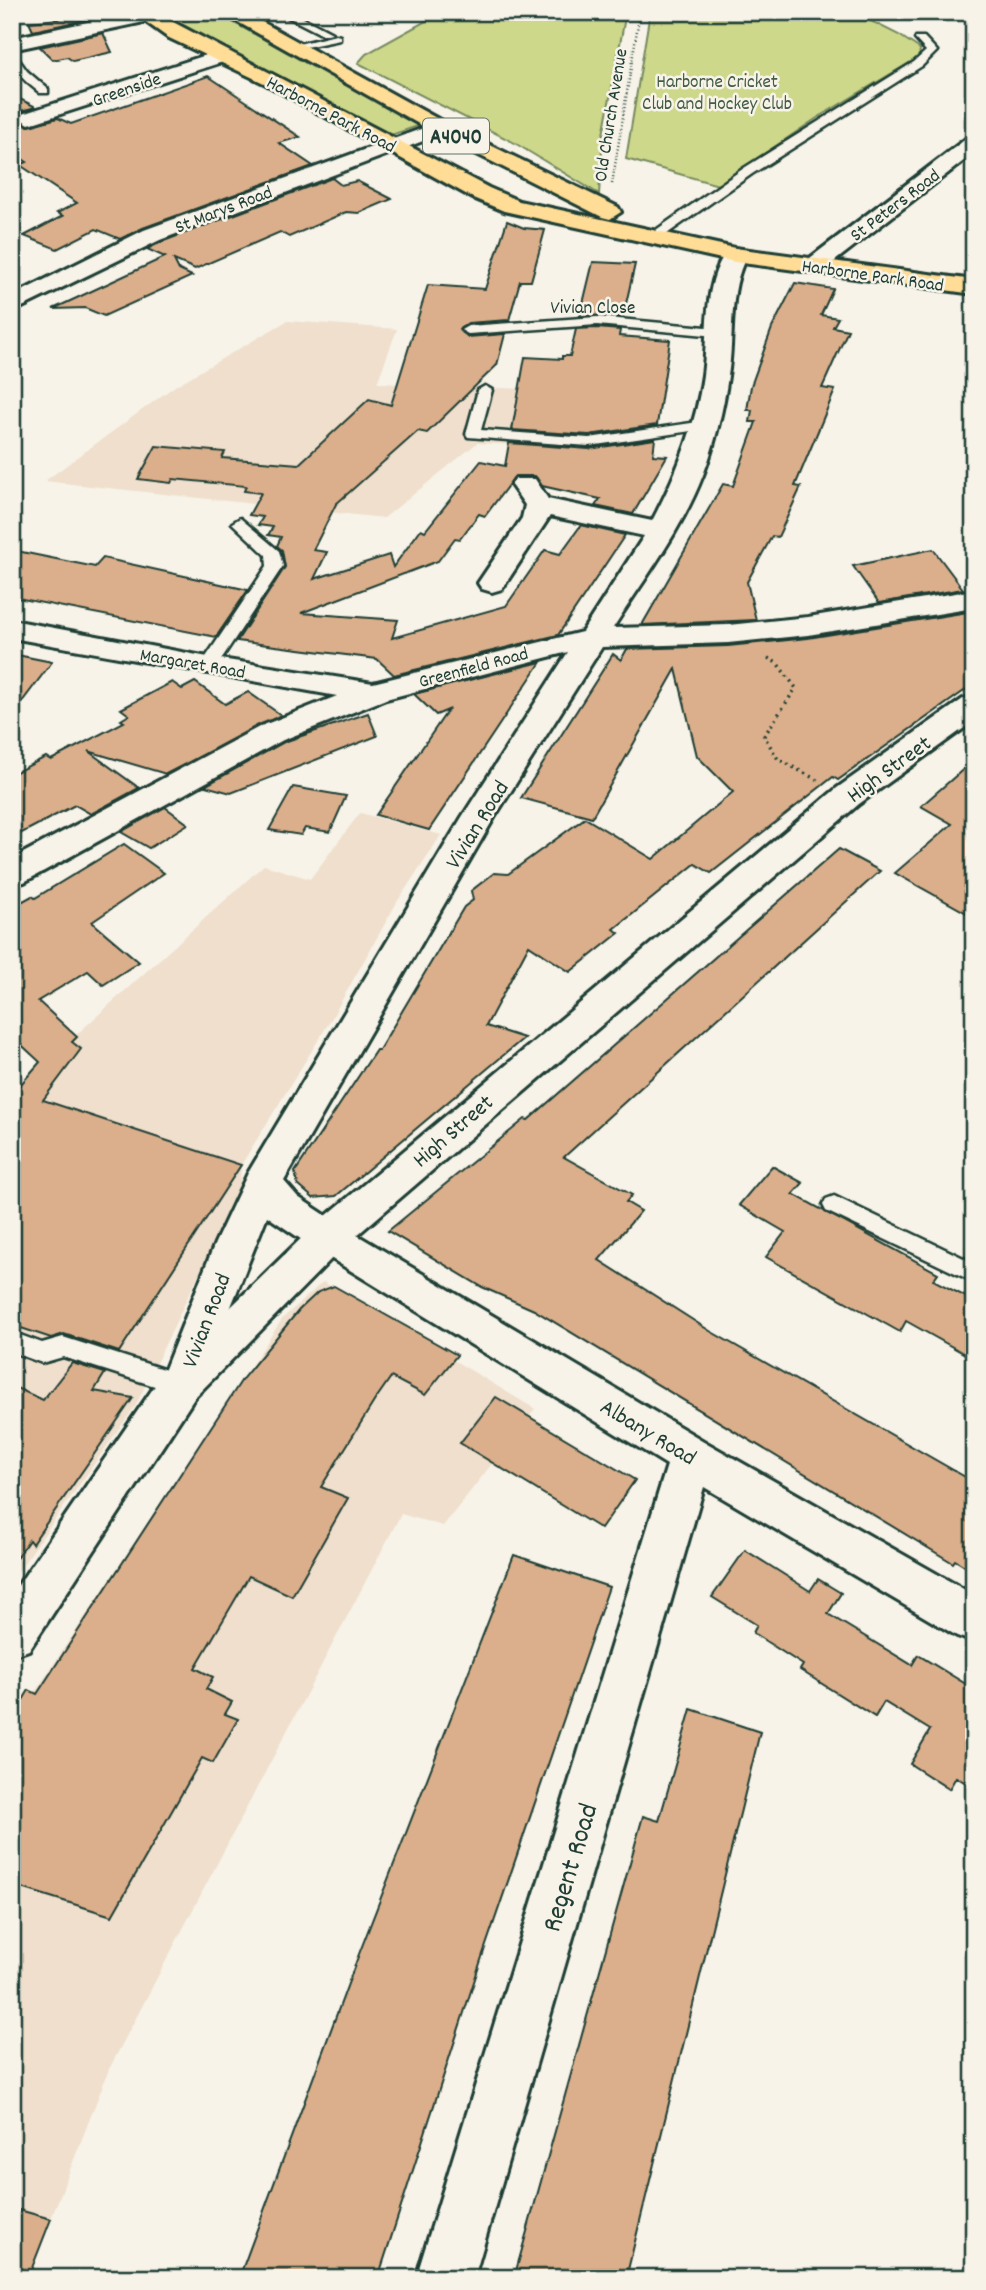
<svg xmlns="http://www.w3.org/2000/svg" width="986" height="2290" font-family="Dekko,sans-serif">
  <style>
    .built { fill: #efdfcc }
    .green { fill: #cdd88b; stroke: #768a60; stroke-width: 2 }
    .building { fill: #dbaf8b; stroke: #1f3d34; stroke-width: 2 }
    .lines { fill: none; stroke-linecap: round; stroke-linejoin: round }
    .service-casing { stroke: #1f3d34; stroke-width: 5 }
    .minor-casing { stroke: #1f3d34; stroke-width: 6 }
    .tertiary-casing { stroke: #1f3d34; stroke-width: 6 }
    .secondary-casing { stroke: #1f3d34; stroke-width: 6 }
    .primary-casing { stroke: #1f3d34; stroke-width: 6 }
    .path-far1 { stroke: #1f3d34; stroke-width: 2.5; stroke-dasharray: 1 2.5; stroke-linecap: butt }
    .path { stroke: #1f3d34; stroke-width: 3.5; stroke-dasharray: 2 4.5; stroke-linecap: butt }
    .service { fill: #f7f3e8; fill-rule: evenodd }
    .minor { fill: #f7f3e8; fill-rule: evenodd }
    .tertiary { fill: #f7f3e8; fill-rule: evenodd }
    .secondary { fill: #f7f3e8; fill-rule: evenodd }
    .primary { fill: #ffdd96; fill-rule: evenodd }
    .labels { text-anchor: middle; stroke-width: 5; stroke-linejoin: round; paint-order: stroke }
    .far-park-label { font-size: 19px; fill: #425c45; stroke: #f7f3e8 }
    .far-street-label { font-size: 19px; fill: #1f3d34; stroke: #f7f3e8 }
    .shield { fill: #f7f3e8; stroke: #60746a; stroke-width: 2 }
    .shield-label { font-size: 21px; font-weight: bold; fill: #1f3d34 }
    .street-label { font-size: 23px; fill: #1f3d34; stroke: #f7f3e8 }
    .near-street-label { font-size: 28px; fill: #1f3d34; stroke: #f7f3e8 }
  </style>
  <rect width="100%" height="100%" fill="#f7f3e8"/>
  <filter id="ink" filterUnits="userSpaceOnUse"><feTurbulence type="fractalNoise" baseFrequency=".0143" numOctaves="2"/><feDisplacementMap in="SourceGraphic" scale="14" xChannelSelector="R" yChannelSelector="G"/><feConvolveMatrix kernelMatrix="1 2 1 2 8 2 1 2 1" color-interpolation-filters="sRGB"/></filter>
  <g filter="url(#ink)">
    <g class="built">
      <path d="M287 321 397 329 377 383 547 390 536 446 477 443 384 518 45 481 175 386Z"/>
      <path d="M360 813 441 835 397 902 330 1021 241 1165 240 1188 136 1405 12 1580V1093L264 865 310 879Z"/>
      <path d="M323 1282 535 1409 443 1526 401 1514 109 2069 28 2278H12V1727L283 1318Z"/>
    </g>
    <g class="green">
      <path d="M150 12H215L418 126 388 136Z"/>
      <path d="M442 12H626L603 135 599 194 513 142 358 63 366 54Z"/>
      <path d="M650 12H853L899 35 920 49 919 57 817 118 718 185 626 159Z"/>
    </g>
    <g class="building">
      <path d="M56 12H93L95 18 33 31 29 22 59 19Z"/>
      <path d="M103 33 112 52 73 61 67 57 53 60 40 47Z"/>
      <path d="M208 76 300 137 279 143 313 166 143 228 120 239 96 229 57 249 24 236 63 216 57 213 77 203 20 165 27 162 12 152V95L36 107 21 111 17 116 28 126 58 118 71 124Z"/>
      <path d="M332 178 341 185 357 181 392 199 359 213 346 212 289 237 280 232 195 269 174 260 179 270 192 276 104 316 85 308 53 309 165 257 147 249 161 242Z"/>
      <path d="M507 221 524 228 545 230 531 281H520L509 320 468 323 459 329 468 337 505 334 497 365 427 433 418 431 336 504 313 550 327 552 314 579 389 555 393 567 421 529 425 531 481 461 505 466 509 443 589 449 655 439 653 455 667 456 633 514 595 506 600 499 542 486 535 476H515L485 516 479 514 460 539 455 538 438 561 301 613 398 620 392 638 506 606 545 550 560 554 581 525 625 535 558 635 394 675 377 659 237 641 285 567 282 550 277 546 281 537 268 535 273 527 258 525 263 517 249 515 261 493 244 491 246 486 173 479 171 483 138 479 156 446 225 452 222 458 299 464 369 399 391 405 428 285 485 289Z"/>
      <path d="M593 262 635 264 623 317 580 316Z"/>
      <path d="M795 283 833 289 821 315 838 318 833 327 848 330 822 388 835 390 795 486 801 487 778 537 772 536 747 582 756 620 642 625 723 484 733 486 756 422H750L752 410H747L751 386 772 328Z"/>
      <path d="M597 328 620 330 619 336 670 340 657 425 589 435 512 430 525 357 562 359V356H570L576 329Z"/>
      <path d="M933 549 963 589 879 603 853 566Z"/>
      <path d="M12 550 95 567 103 558 248 590 216 637 12 597Z"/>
      <path d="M974 611V684L838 780 833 777 711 873 695 864 614 929 619 933 570 972 529 945 486 1026 524 1038 336 1196 313 1198 298 1185 295 1172 376 1050H379L464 907 473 900 471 891 494 873 508 874 585 818 653 859 733 792 697 756 676 669 592 817 521 798 613 654 621 660 627 649 728 646 808 638Z"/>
      <path d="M12 654 52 662 12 715Z"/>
      <path d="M541 662 429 830 376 815 448 710 436 715 414 694Z"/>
      <path d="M172 682 182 689 195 682 225 704 248 692 281 715 166 774 88 751 139 788 91 814 75 805 12 838V774L46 757 51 760 124 722 121 720 129 715 121 709Z"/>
      <path d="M368 713 377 736 231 793 205 786 284 742Z"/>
      <path d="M974 760V917L895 873 952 824 921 806Z"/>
      <path d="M293 787 346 796 330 832 305 828 301 835 269 830Z"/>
      <path d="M165 807 188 824 149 848 121 832Z"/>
      <path d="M124 844 164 873 92 922 139 962 103 985 88 971 38 1001 77 1037 72 1042 81 1049 43 1100 241 1165 119 1352 64 1334 51 1338 12 1325V1090L15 1091 40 1062 12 1036V907L32 896 35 898Z"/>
      <path d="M839 849 880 871 564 1157 632 1195 626 1202 641 1211 599 1260 710 1331 974 1482V1572L955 1560 953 1563 534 1310 482 1287 388 1231 525 1119 528 1120Z"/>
      <path d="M772 1166 803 1183 793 1194 938 1273 933 1280 974 1301V1359L906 1321 900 1332 766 1257 785 1232 739 1205Z"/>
      <path d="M334 1286 457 1355 425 1395 391 1377 375 1400 321 1487 348 1498 292 1596 249 1576 195 1668 213 1677 206 1689 232 1702 225 1714 238 1719 213 1763 202 1758 112 1916 12 1885V1718L29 1690 37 1694 243 1378 299 1310 318 1292Z"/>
      <path d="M72 1363 105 1373 94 1391 133 1398 32 1544 29 1540 12 1564V1386L43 1400Z"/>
      <path d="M496 1397 635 1480 601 1529 460 1443Z"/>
      <path d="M745 1550 810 1591 818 1579 841 1593 828 1614 912 1665 918 1655 974 1689V1788L956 1777 949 1789 910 1764 930 1730 884 1702 875 1717 800 1670 803 1665 753 1633 757 1625 712 1597Z"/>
      <path d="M514 1555 609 1587 482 1957 378 2278H239L359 1954Z"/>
      <path d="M691 1709 760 1732 626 2278H514L643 1816 659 1821Z"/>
      <path d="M12 2208 51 2219 28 2278H12Z"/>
    </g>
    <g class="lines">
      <defs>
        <g id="service">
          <path d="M278 12H292L332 33 323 35Z"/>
          <path d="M336 35 340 36V40L291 50 286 47Z"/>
          <path d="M916 37H924L937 51 922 66 752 174 664 236H656V230L744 168 914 62 926 51 915 39Z"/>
          <path d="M12 50 27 71 48 89V93H40C24 80 12 72 12 50Z"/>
          <path d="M597 317 717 328 724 332 717 336 597 325 468 334 461 330 468 326Z"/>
          <path d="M485 386 492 390 481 430 589 438 705 421 712 425 705 429 589 446 468 437 466 434 478 390Z"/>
          <path d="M240 518 279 551 283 566 214 670 208 671 200 666 267 566 266 555 232 523Z"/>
          <path d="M834 1196 974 1263V1282L826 1211 823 1205 826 1199Z"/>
          <path d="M12 1332 42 1343 63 1337 188 1377 192 1384 188 1391 180 1394 63 1357 42 1363 12 1352Z"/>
        </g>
        <g id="minor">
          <path d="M135 12H151L154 16 144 22 12 50V38Z"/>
          <path d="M222 50 229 52 232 56 229 60 36 122 29 124 19 118 22 114Z"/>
          <path d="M974 136V153L822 271H806L802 266 806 261 967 138Z"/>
          <path d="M735 248 743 250 747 255C727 293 735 336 728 376 724 406 714 448 703 475 682 530 644 579 613 628L728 625 808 617 974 590V608L808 635 728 643 602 647 494 818 284 1181 298 1197 342 1226 707 1443 974 1595V1642L957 1636 704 1487 474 2278H416L667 1465 314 1248 267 1216 195 1397 180 1402 165 1397 159 1384 215 1243 248 1173 462 817 568 652 386 699 283 740 24 882 12 885V859L261 726 337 696 12 638V620L208 657 373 683 582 632 644 536 550 516 502 589 492 592 482 589 478 583 522 518 525 505 511 485 515 479H535L548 499 652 521C676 476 696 426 703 375 709 333 702 286 727 250Z"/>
        </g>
        <path id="tertiary" d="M440 122 447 124 450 128 447 132 160 240 12 312V296L144 230Z"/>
        <path id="secondary" d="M974 696V721L859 804 342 1248 195 1397 29 1650 12 1656V1594L165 1371 314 1226 837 788 963 699Z"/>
        <g id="primary">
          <path d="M132 12H154L489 188 519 201 735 248 974 280V294L735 262 504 211 473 198 266 84 167 37Z"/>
          <path d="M220 12H244L447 124 618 207 621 212 610 219 602 217 433 132Z"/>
        </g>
      </defs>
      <use href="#service" class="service-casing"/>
      <use href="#minor" class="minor-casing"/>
      <use href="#tertiary" class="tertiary-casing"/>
      <use href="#secondary" class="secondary-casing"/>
      <use href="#primary" class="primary-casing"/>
      <path class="path-far1" d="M612 184 640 12"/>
      <path class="path" d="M768 658 777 663 796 688 764 736 778 759 819 781"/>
      <use href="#service" class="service"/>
      <use href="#minor" class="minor"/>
      <use href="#tertiary" class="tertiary"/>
      <use href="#secondary" class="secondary"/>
      <use href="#primary" class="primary"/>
    </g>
  </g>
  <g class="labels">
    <g class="far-park-label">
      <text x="717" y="87">Harborne Cricket<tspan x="717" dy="22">Club and Hockey Club</tspan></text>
    </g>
    <g class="far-street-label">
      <text transform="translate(126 88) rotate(-19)" y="7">Greenside</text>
      <text transform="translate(332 113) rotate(28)" y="7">Harborne Park Road</text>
      <text transform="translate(609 115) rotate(-81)" y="7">Old Church Avenue</text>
      <text transform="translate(894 204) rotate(-37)" y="7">St Peters Road</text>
      <text transform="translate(223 208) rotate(-21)" y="7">St Marys Road</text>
      <text transform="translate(873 274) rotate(8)" y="7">Harborne Park Road</text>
      <text x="593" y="313">Vivian Close</text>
      <text transform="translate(193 662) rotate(10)" y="7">Margaret Road</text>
      <text transform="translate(473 666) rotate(-15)" y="7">Greenfield Road</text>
    </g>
    <rect class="shield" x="423" y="118.5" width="66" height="35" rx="5"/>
    <g class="shield-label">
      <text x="456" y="143">A4040</text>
    </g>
    <g class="street-label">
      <text transform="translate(888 768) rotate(-36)" y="8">High Street</text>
      <text transform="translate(476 824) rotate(-58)" y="8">Vivian Road</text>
      <text transform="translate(452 1130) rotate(-41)" y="8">High Street</text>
      <text transform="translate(205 1320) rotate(-69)" y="8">Vivian Road</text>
      <text transform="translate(649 1431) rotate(31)" y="8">Albany Road</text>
    </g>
    <g class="near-street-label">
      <text transform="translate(568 1867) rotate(-73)" y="10">Regent Road</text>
    </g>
  </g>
  <rect width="986" height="2290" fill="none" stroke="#f7f3e8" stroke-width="42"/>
  <rect x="21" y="21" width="944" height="2248" fill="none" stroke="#1f3d34" stroke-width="2.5" filter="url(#ink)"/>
</svg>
